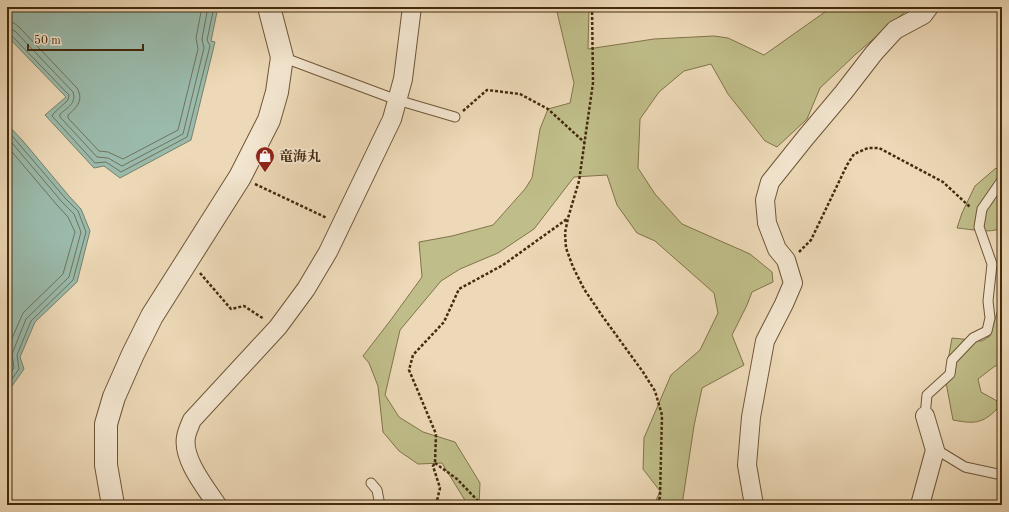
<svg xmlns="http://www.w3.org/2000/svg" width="1009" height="512" font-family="'Old Standard TT','Noto Serif JP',serif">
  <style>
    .green { fill: #bfbd89; stroke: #82744a }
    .water { fill: #9abaab; stroke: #78806b }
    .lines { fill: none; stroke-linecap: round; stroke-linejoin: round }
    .shore { stroke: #70725c; stroke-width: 1 }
    .service-casing { stroke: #6f5637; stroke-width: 11 }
    .minor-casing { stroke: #6f5637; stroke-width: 20 }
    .tertiary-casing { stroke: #6f5637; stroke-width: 24 }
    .path { stroke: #452a0c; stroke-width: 2.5; stroke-dasharray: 3 2; stroke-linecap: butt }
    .service { stroke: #f3e6d0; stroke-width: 9 }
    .minor { stroke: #f3e6d0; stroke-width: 18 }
    .tertiary { stroke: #f3e6d0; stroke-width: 22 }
    .labels { text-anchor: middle; stroke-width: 3.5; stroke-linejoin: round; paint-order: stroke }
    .poi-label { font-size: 14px; font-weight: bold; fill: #452a0c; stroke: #f3e6d0; text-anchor: start }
  </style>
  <rect width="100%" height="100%" fill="#edd9b7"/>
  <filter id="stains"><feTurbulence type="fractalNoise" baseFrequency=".005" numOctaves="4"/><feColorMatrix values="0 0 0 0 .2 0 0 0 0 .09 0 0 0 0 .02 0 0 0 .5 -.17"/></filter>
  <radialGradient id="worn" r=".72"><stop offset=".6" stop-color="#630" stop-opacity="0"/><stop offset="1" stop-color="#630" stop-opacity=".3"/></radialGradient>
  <g class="green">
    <path d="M559 7H589L588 49 654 39 714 36 728 38 764 55 832 7H906L907 10 856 54 820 88 807 119 777 147 765 141 728 94 711 64 684 71 659 92 640 119 638 168 655 194 682 224 750 254 772 272 773 282 752 292 747 305 732 335 744 365 702 388 694 426 682 505H654L660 491 643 469 644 438 671 375 700 350 718 313 714 293 655 241 637 233 617 205 607 175 574 177 534 229 498 253 460 269 441 281 400 330 385 395 399 417 423 432 455 442 480 483 479 505H466V502L442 463 418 464 399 451 383 432 378 386 369 363 363 356 390 321 422 277 419 242 452 236 493 225 525 189 532 178 540 129 548 109 570 103 574 83 557 12Z"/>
    <path d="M996 168 1002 173V228C989 234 971 229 957 228L962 213 975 186Z"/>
    <path d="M1002 276V365L995 366 978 379 981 392 997 401V409C982 424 974 424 953 420L945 377 952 338 982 341 990 336 999 306 1000 278Z"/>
  </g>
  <g class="water">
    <path d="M7 7H218L211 41 215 42 191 140 120 178 104 166 94 168 45 115 66 97 7 36Z"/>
    <path d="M7 124 23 141 69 196 81 209 90 231 77 282 35 322 20 357 24 369 7 393Z"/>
  </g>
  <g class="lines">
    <g class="shore">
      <path d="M7 22 14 23 19 27 77 88C84 100 77 107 68 115V118L99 151 108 152 123 159 178 130 198 49 196 38 202 7"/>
      <path d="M7 28 15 31 73 92C77 103 67 108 60 114V117L97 157 108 158 122 166 183 134 204 48 202 39 208 7"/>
      <path d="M7 33 11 35 69 95 68 100 53 114 52 116 95 163 106 162 121 172 187 137 210 46 207 40 214 7"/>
      <path d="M7 130 66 199 78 211 86 232 73 280 31 321 17 355 19 369 7 386"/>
      <path d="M7 137 62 202 74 214 81 232 69 277 26 319 12 354 14 368 7 377"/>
      <path d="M7 146 57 205 68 217 75 232 63 274 23 313 7 350"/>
    </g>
    <defs>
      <g id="service">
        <path d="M282 57 397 100 455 117"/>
        <path d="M925 416 927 395 950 374 952 360 973 338 987 331 990 318 988 301 992 264 979 227 982 209 1002 180"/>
        <path d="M935 450 942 453 965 467 1002 475"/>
        <path d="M371 483 377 490 380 505"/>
      </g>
      <g id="minor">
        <path d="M217 505C206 488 182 459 186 437 187 431 190 425 192 420L278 327 306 289 328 252 392 119 403 79 412 7"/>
        <path d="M754 505 747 465 751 417 765 341 784 304 793 283 786 260 777 249 767 223 765 200 770 182 806 137 843 93 874 53 895 30 923 15 929 7"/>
        <path d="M920 505 935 450 925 416"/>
      </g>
      <path id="tertiary" d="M113 505 106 465V424L114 397 133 354 152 316 240 177 269 120 277 92 282 57 269 7"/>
    </defs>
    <use href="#service" class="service-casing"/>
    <use href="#minor" class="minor-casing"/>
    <use href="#tertiary" class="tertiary-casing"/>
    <g class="path">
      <path d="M592 7 593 83 579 181 568 218 565 233 566 248 573 267 584 289 603 317 643 372 655 391 662 415 660 497 657 505"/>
      <path d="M463 111 487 90 520 94 548 109 584 142"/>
      <path d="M255 184 327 218"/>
      <path d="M799 252 811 240 847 165 854 154 868 148H879L943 182 970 207"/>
      <path d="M200 273 231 309 244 306 264 319"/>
      <path d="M435 463 457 479 480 503 492 505"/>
      <path d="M436 505 440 488 433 466 435 463 436 434 409 370 413 355 444 322 459 289 503 265 567 219"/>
    </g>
    <use href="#service" class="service"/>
    <use href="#minor" class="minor"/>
    <use href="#tertiary" class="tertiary"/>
  </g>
  <defs>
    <symbol id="shop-pin" viewBox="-11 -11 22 30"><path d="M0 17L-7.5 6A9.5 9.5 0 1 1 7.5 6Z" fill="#8f2418" stroke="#f3e6d0"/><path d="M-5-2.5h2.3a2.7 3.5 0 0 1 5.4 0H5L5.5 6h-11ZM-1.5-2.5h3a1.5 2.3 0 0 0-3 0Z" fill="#fff"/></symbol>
  </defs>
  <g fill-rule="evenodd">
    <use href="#shop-pin" x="254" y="145" width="22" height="30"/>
  </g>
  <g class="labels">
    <g class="poi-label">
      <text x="279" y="161">竜海丸</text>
    </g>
  </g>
  <rect width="1009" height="512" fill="none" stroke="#edd9b7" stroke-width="24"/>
  <rect x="8" y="8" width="993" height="496" fill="none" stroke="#452a0c" stroke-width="2"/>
  <rect x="12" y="12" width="985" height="488" fill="none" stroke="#452a0c"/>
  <path d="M28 44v6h115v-6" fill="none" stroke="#452a0c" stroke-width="2"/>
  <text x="34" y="44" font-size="12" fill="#452a0c" stroke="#f3e6d0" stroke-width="3" paint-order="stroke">50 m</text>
  <rect width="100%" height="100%" filter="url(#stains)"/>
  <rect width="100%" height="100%" fill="url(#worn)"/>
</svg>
